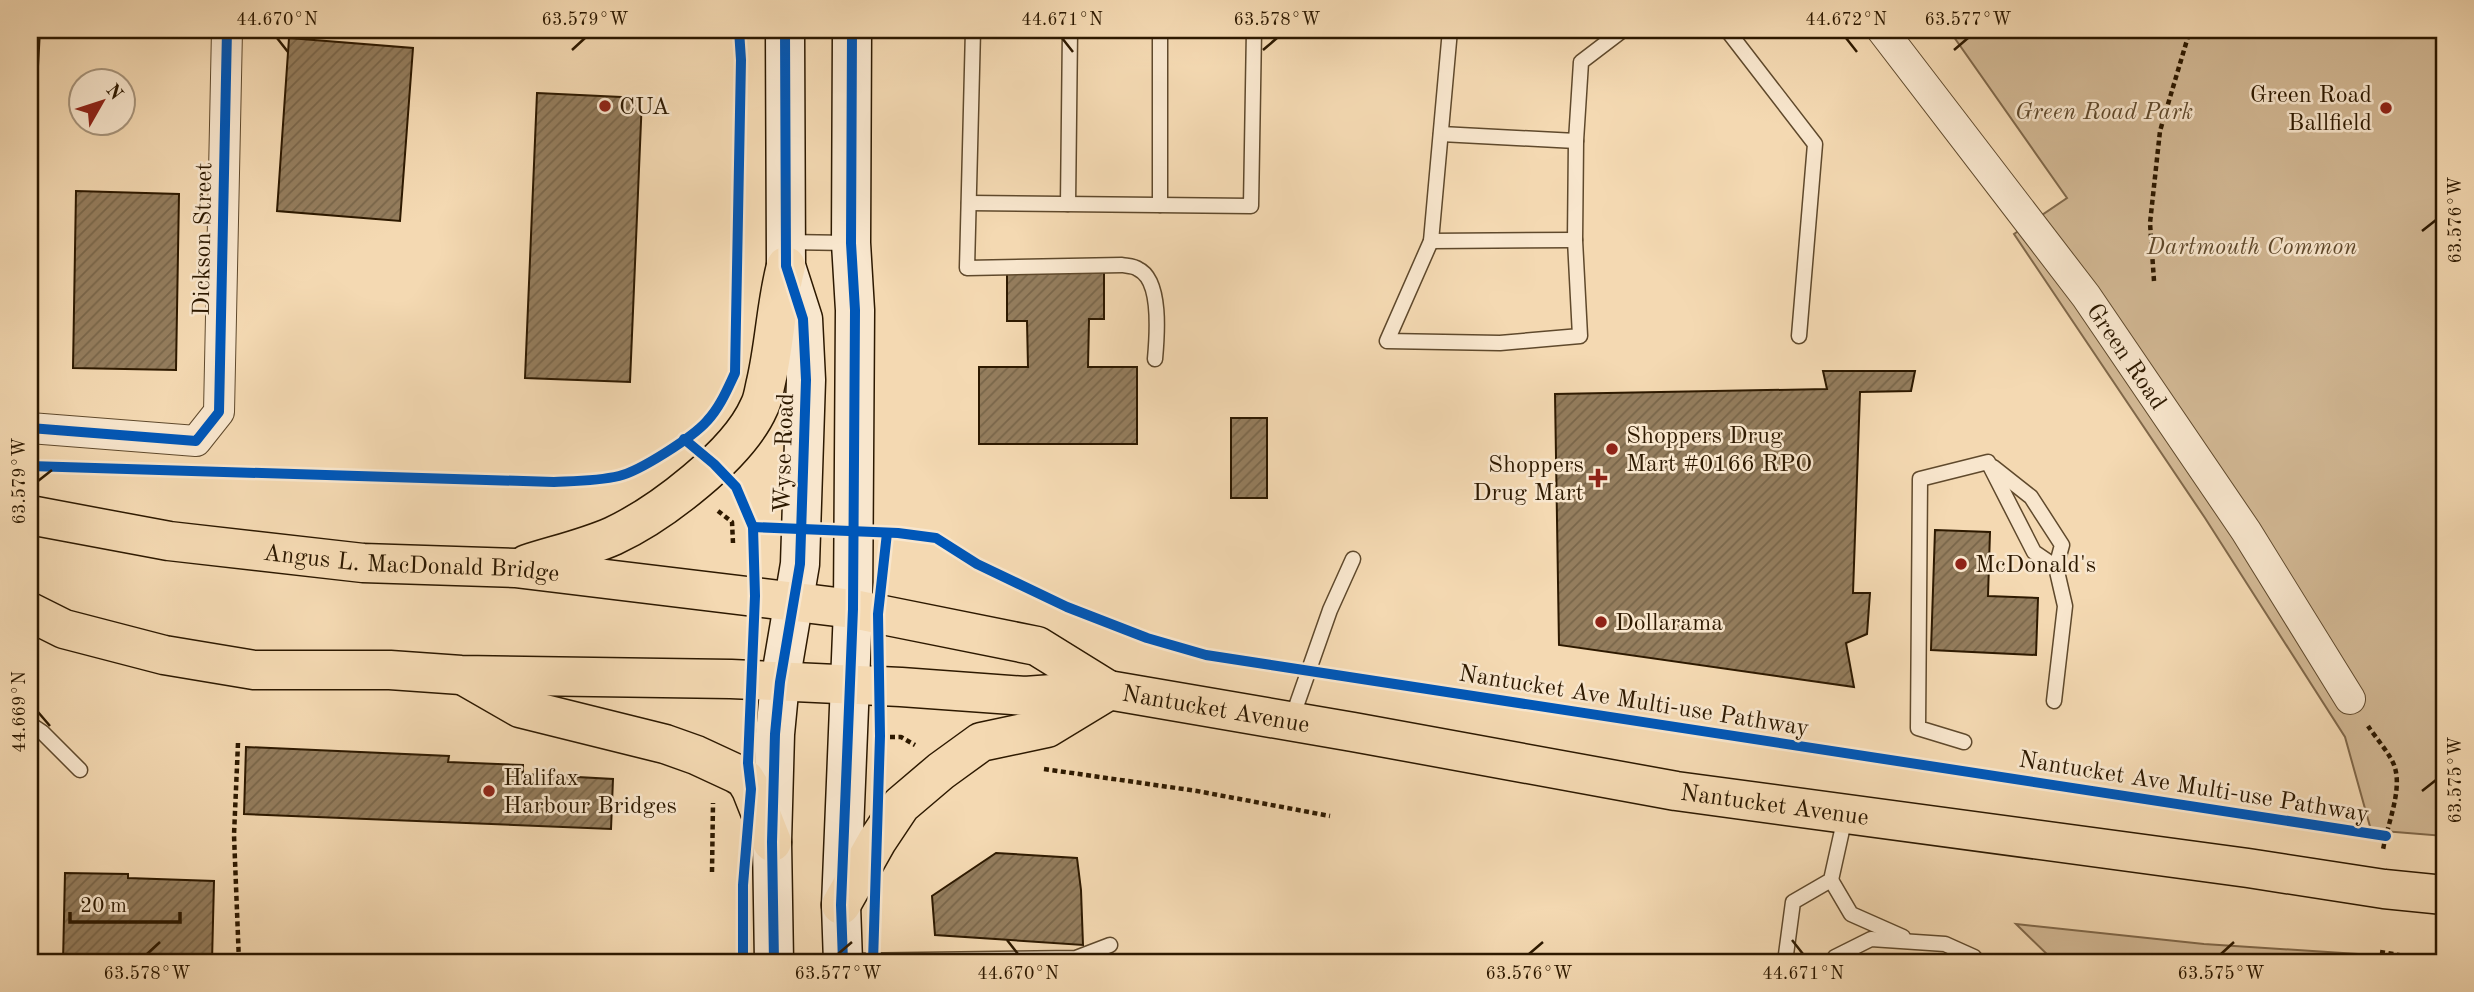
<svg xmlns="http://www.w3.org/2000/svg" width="2474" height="992" font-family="'Old Standard TT',serif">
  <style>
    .park { fill: #d2b894; stroke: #80684a; stroke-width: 2 }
    .building { fill: url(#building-hatch); stroke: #2d1900; stroke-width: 2 }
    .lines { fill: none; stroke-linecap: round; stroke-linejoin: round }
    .lane-casing { stroke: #5f492c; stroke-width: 17 }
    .street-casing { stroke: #5f492c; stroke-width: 32 }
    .secondary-casing { stroke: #2d1900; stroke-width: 41 }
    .primary-casing { stroke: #2d1900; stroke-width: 41 }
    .path { stroke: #2d1900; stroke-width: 4.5; stroke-dasharray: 5 3.5; stroke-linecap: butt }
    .lane { stroke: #f8e6cd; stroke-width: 14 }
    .street { stroke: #f8e6cd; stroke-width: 30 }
    .secondary { stroke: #f8e6cd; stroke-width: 38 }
    .primary { stroke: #f4d9b2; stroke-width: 38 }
    .cycleway-casing { stroke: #f8e6cd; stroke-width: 15 }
    .cycleway { stroke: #0057b8; stroke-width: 10 }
    .ticks { fill: none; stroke: #2d1900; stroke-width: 2.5 }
    .poi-dot { fill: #8f2418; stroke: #f8e6cd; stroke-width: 2.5 }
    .labels { text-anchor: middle; stroke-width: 5; stroke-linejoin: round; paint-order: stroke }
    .poi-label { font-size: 24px; fill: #2d1900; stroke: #f8e6cd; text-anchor: start }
    .park-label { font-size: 24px; font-style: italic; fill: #5f492c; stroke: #f8e6cd }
    .street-label { font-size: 24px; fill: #2d1900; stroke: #f8e6cd }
    .neatline { fill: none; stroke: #2d1900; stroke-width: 2.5 }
    .ticks-label { font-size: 18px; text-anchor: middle; fill: #2d1900 }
  </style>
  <defs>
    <pattern id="building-hatch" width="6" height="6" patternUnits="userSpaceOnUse" patternTransform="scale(1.75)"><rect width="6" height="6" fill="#947d5d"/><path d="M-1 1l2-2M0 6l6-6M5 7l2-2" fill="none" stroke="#79664a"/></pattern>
  </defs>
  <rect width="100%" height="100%" fill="#f4d9b2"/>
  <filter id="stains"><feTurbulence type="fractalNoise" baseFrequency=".00286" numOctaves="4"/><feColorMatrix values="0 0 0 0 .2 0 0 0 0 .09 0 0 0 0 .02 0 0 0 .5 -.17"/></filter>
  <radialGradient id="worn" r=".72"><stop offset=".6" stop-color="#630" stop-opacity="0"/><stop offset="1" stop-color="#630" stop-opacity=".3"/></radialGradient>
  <g class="park">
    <path d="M1949 30H2444V836L2371 830 2345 737 2205 518 2014 234 2067 198Z"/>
    <path d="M2016 924 2204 944 2404 957 2444 962H2055Z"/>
  </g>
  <g class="building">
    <path d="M30 30H40L30 211Z"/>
    <path d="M289 38 413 48 400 221 277 211Z"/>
    <path d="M537 93 642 98 630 382 525 378Z"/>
    <path d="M76 191 179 194 176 370 73 368Z"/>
    <path d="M1007 272H1104V319H1089L1088 367H1137V444H979V367H1028L1027 321H1007Z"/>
    <path d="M1823 371H1915L1911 391 1860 392 1853 593H1870L1867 634 1846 643 1854 687 1559 645 1555 394 1827 389Z"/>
    <rect x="1231" y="418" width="36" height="80"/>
    <path d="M1935 530 1990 532 1988 596 2038 598 2036 655 1931 650Z"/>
    <path d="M246 747 449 756 448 762 523 765V774L613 779 611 829 244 814Z"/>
    <path d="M996 853 1077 858 1081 890 1083 945 935 935 932 896Z"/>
    <path d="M65 873 128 874V878L214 881 212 962H63Z"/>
  </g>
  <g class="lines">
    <defs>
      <g id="lane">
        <path d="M973 30 967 268 1122 265C1127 266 1134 266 1138 269 1162 280 1157 337 1155 359"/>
        <path d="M1160 30V205"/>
        <path d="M1450 30 1431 241 1387 341 1500 343 1580 336 1575 240 1576 141 1581 62 1623 30"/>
        <path d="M1727 30 1815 144 1799 336"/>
        <path d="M1441 134 1576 141"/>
        <path d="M969 203 1251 206 1254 30"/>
        <path d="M1068 204 1070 30"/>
        <path d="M1431 241 1575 240"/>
        <path d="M786 242 850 243"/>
        <path d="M1993 467 2031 497 2062 545 2056 567"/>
        <path d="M1292 718 1330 610 1353 559"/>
        <path d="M30 724 42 732 80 770"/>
        <path d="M1964 742 1918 728 1920 479 1988 462 2034 552 2056 567 2065 606 2054 701"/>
        <path d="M1831 880 1851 914 1903 937"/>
        <path d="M845 961 1076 958 1110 945"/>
        <path d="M1785 962 1793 902 1831 880 1845 817"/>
        <path d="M1832 962 1835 957 1871 939 1945 944 1974 957 1978 962"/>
      </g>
      <g id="street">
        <path id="s1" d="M1882 30 2086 296 2246 531 2350 699"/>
        <path d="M30 428 196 441 219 412 227 30"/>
      </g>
      <g id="secondary">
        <path d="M774 962 772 842 775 734 780 682 800 564 806 380 803 319 786 266 785 30"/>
        <path d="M843 962 841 905 853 609 855 310 851 243 852 30"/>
      </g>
      <g id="primary">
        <path id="s2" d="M30 515 169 541 363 563 515 568 853 609 1037 646 1108 690"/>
        <path d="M527 564C555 555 586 548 613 536 660 514 738 455 759 407 763 400 764 390 766 382 775 343 776 304 786 266"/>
        <path id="s3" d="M30 612 64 629 164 655 254 670H390L461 675 731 679 901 687 1025 696 1108 690 1353 732 1676 791 2248 868 2384 889 2444 895"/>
        <path d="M466 677 520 708 665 744 696 755 737 774 745 779 751 789 772 842"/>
        <path d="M841 905 877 841 901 805 941 771 981 742 1047 728 1103 694"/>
      </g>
    </defs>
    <use href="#lane" class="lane-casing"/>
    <use href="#street" class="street-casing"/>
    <use href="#secondary" class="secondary-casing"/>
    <use href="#primary" class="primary-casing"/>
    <g class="path">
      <path d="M2154 281 2150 223 2160 131 2190 30"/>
      <path d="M718 511 732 522 733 543"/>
      <path d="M2368 726C2375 737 2392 756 2395 768 2402 792 2387 825 2383 850"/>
      <path d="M890 737H901L915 745"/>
      <path d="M238 743 234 835 239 962"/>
      <path d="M1044 769 1197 791 1330 816"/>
      <path d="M712 872 713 803"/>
      <path d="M2380 952 2444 962"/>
    </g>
    <use href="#lane" class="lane"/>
    <use href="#street" class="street"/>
    <use href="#secondary" class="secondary"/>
    <use href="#primary" class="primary"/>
    <defs>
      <g id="cycleway">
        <path d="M30 428 196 441 219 412 227 30"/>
        <path d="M684 439 714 464 736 487 753 527 755 596 748 763 751 789 743 885V962"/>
        <path d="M30 466 554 482C576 481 598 481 619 476 640 471 693 437 707 421 720 407 727 390 735 373L741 60 739 30"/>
        <path d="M753 527 898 533 936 538 977 564 1067 607 1147 638 1206 655 2386 836"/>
        <path d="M774 962 772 842 775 734 780 682 800 564 806 380 803 319 786 266 785 30"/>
        <path d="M843 962 841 905 853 609 855 310 851 243 852 30"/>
        <path d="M873 962 880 736 878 614 887 533"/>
      </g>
    </defs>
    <use href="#cycleway" class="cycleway-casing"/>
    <use href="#cycleway" class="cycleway"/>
  </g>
  <path class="ticks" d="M277 38 288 52M1062 38 1073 52M1846 38 1857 52M572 50 585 38M1263 50 1277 38M1954 50 1968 38M2422 231 2436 220M38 481 52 470M38 712 50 726M2422 791 2436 780M1007 940 1018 954M1792 940 1803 954M147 954 160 942M838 954 852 942M1529 954 1543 942M2221 954 2234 942"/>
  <g class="poi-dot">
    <circle cx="605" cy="106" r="7"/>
    <circle cx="2386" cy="108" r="7"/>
    <circle cx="1612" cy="449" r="7"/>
    <path d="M1594.5 467.5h7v7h7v7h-7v7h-7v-7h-7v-7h7z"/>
    <circle cx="1961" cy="564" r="7"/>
    <circle cx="1601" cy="622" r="7"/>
    <circle cx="489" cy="791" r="7"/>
  </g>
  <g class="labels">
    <g class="poi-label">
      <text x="2372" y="102" text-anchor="end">Green Road<tspan x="2372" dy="28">Ballfield</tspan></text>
      <text x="619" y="114">CUA</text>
      <text x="1626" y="443">Shoppers Drug<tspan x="1626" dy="28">Mart #0166 RPO</tspan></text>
      <text x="1584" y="472" text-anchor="end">Shoppers<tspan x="1584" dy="28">Drug Mart</tspan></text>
      <text x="1975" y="572">McDonald's</text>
      <text x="1615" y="630">Dollarama</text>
      <text x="503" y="785">Halifax<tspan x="503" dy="28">Harbour Bridges</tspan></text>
    </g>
    <g class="park-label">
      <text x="2104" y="119">Green Road Park</text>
      <text x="2252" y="254">Dartmouth Common</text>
    </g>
    <g class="street-label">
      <text transform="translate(202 239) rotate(-89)" y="8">Dickson Street</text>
      <text dy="8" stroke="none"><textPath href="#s1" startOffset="408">Green Road</textPath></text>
      <text transform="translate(783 453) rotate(-88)" y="8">Wyse Road</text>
      <text dy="8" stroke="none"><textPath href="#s2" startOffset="385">Angus L. MacDonald Bridge</textPath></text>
      <text transform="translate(1634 700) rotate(9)" y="8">Nantucket Ave Multi-use Pathway</text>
      <text dy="8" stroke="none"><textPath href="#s3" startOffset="1197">Nantucket Avenue</textPath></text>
      <text transform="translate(2194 786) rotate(9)" y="8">Nantucket Ave Multi-use Pathway</text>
      <text dy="8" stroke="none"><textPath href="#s3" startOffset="1764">Nantucket Avenue</textPath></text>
    </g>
  </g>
  <rect width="2474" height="992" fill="none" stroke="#f4d9b2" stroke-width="77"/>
  <g transform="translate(102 102) rotate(51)"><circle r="33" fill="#f8e6cd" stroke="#a7947b" stroke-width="2"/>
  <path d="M0-5L12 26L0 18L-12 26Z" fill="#8f2418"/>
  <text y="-10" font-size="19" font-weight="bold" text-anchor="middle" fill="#2d1900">N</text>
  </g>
  <path d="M70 912v10h110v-10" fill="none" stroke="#2d1900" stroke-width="3.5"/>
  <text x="80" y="912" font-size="21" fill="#2d1900" stroke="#f8e6cd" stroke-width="5" paint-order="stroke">20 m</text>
  <rect x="38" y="38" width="2398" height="916" class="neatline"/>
  <g class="ticks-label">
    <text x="277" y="25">44.670°N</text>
    <text x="585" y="25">63.579°W</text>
    <text x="1062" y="25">44.671°N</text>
    <text x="1277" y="25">63.578°W</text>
    <text x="1846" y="25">44.672°N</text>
    <text x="1968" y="25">63.577°W</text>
    <text transform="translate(2455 220) rotate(-90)" y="6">63.576°W</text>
    <text transform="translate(19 481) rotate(-90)" y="6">63.579°W</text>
    <text transform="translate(19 712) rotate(-90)" y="6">44.669°N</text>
    <text transform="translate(2455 780) rotate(-90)" y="6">63.575°W</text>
    <text x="147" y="979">63.578°W</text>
    <text x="838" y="979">63.577°W</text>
    <text x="1018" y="979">44.670°N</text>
    <text x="1529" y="979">63.576°W</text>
    <text x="1803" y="979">44.671°N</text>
    <text x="2221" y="979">63.575°W</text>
  </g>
  <rect width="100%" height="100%" filter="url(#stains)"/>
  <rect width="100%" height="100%" fill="url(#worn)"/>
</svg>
